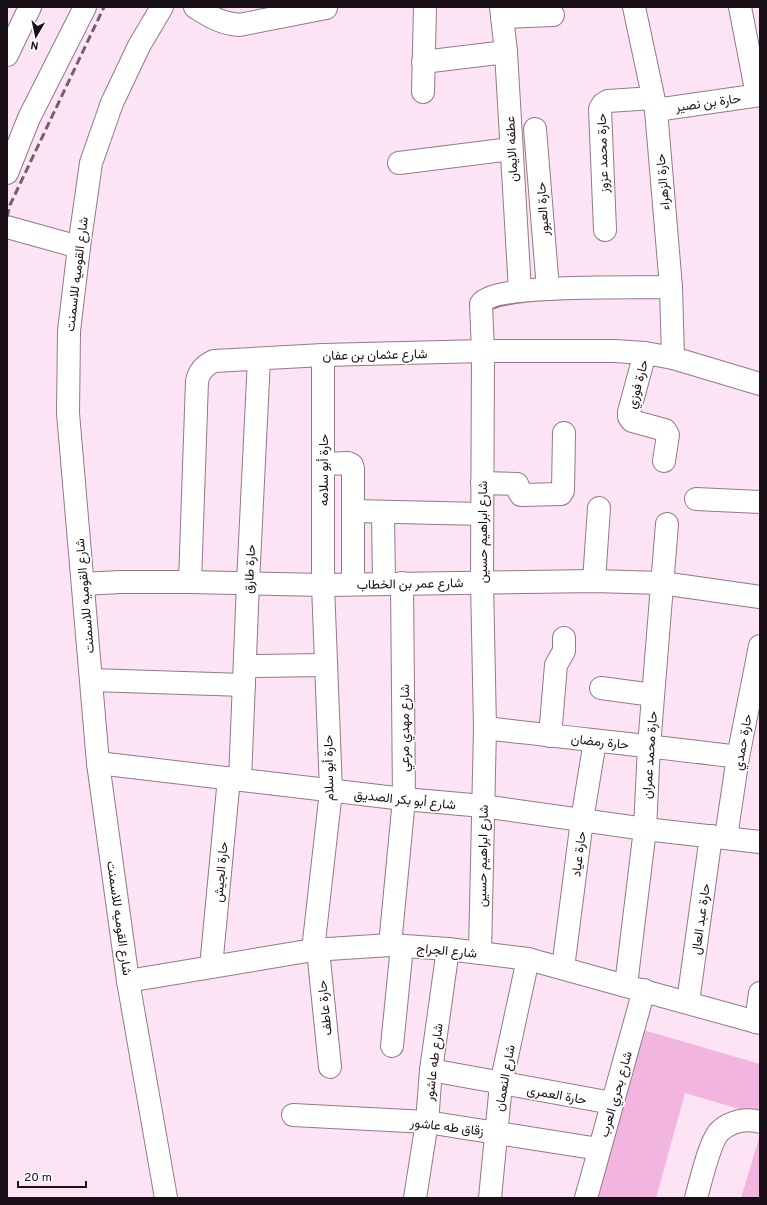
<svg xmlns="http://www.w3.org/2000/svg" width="767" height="1205" font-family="Overpass,Vazirmatn,sans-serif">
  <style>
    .building { fill: #f2b5df }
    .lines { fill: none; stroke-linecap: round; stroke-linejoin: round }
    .minor-casing { stroke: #93798a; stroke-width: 24 }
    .major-casing { stroke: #93798a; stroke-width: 24 }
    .minor { stroke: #fff; stroke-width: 22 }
    .major { stroke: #fff; stroke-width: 22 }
    .rail { stroke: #70616b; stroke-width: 3; stroke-dasharray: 8 4; stroke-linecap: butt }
    .labels { text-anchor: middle; stroke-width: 3.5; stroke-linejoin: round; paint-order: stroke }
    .street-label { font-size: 13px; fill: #1a1017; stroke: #fff }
  </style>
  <rect width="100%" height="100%" fill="#fce4f4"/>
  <g class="building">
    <path d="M640 1029 760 1064V1115L685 1093 656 1198H594Z"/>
    <path d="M760 1135V1198H741Z"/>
  </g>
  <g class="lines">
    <defs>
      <g id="minor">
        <path d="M195 7C211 17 220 23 239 25L326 8"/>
        <path d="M501 7 506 52 520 291"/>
        <path d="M634 7 656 110 671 287 673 358"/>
        <path d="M740 7 757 95"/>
        <path d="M502 17 553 15"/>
        <path d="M7 55 30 7"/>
        <path d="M423 62 506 52"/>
        <path d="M423 92 425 7"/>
        <path d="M656 110 760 95"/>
        <path d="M535 129 548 289"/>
        <path d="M399 163 511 149"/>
        <path d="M7 173 29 118 85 7"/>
        <path d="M7 227 79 247"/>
        <path d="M605 230 600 109 603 104 608 101 653 98"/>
        <path d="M645 353 629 412V417L632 421 665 430 668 435 664 461"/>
        <path d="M323 464 348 463 352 465 353 469V584"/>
        <path d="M482 483 517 484 518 486 519 492 521 495 561 494 563 491 564 433"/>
        <path d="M696 499 760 502"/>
        <path d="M354 511 482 514"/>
        <path d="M383 512 384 583"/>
        <path d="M594 581 599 508"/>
        <path d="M190 582 197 381C199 371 205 365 214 361L323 355 483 351H615L645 353 673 358 760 384"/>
        <path d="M83 584 120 582H190L323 585 594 581 662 583 760 597"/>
        <path d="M245 666 325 665"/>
        <path d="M92 680 244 685"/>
        <path d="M601 688 653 695"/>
        <path d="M485 728C569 738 654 746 738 757"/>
        <path d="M550 736 556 665 564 651V638"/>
        <path d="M98 763 404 799 483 806 645 829 760 842"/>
        <path d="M240 780 248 583 259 359"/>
        <path d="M726 837 738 757 760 646"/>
        <path d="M390 945 404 799 402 583"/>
        <path d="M313 950 331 791 323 585V355"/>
        <path d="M318 950 330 1067"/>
        <path d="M480 953 485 728 482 582 483 351 481 304C493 283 643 288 671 287"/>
        <path d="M211 967 229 778"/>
        <path d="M563 968 582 820 595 741"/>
        <path d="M128 981 313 950 390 945 448 949 528 959 760 1023"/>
        <path d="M626 985 645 829 649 746 667 524"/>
        <path d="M688 1002 711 836"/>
        <path d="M756 1022 760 993"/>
        <path d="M392 1046 402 946"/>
        <path d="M431 1070 612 1103"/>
        <path d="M293 1115 427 1122 599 1149"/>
        <path d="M415 1198 427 1122 431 1070 448 949"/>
        <path d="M490 1198 501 1084 528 959"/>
        <path d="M586 1198 644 990"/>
        <path d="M696 1198C700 1184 710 1140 720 1131 731 1121 746 1118 760 1122"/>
      </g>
      <path id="major" d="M162 7 139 46 112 103 91 163 79 247 69 331 68 413 98 763 128 981 166 1198"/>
    </defs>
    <use href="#minor" class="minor-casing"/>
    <use href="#major" class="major-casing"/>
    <use href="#minor" class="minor"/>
    <use href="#major" class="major"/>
    <path class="rail" d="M7 217 10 205 104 7"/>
  </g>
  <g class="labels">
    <g class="street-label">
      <text transform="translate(708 102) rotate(-8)" y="5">حارة بن نصير</text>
      <text transform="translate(511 149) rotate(-93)" y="5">عطفه الايمان</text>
      <text transform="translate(602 153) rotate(-92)" y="5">حارة محمد عزوز</text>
      <text transform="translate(662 182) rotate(-95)" y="5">حارة الزهراء</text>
      <text transform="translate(542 209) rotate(-94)" y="5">حارة العبور</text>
      <text transform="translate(76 274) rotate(-83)" y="5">شارع القوميه للاسمنت</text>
      <text transform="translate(375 354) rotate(-1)" y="5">شارع عثمان بن عفان</text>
      <text transform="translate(637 384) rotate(-75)" y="5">حارة فوزي</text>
      <text transform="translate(323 470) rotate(-90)" y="5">حارة أبو سلامه</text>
      <text transform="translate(482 532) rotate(-90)" y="5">شارع ابراهيم حسين</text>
      <text transform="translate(249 569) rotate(-87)" y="5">حارة طارق</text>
      <text transform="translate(410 583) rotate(-1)" y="5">شارع عمر بن الخطاب</text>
      <text transform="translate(84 596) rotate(-95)" y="5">شارع القوميه للاسمنت</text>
      <text transform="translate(404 728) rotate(-90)" y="5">شارع مهدي مرعي</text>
      <text transform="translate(600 741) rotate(6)" y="5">حارة رمضان</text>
      <text transform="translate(742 742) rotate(-80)" y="5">حارة حمدي</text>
      <text transform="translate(649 755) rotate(-86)" y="5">حارة محمد عمران</text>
      <text transform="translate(328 768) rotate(-91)" y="5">حارة أبو سلام</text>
      <text transform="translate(405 799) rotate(6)" y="5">شارع أبو بكر الصديق</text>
      <text transform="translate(578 854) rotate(-83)" y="5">حارة عياد</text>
      <text transform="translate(482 856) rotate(-89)" y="5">شارع ابراهيم حسين</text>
      <text transform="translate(220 872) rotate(-85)" y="5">حارة الجيش</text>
      <text transform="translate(120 918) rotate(82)" y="5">شارع القوميه للاسمنت</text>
      <text transform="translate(700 919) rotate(-82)" y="5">حارة عبد العال</text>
      <text transform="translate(447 950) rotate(5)" y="5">شارع الجراج</text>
      <text transform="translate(324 1008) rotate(-96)" y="5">حارة عاطف</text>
      <text transform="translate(433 1062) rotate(-83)" y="5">شارع طه عاشور</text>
      <text transform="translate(504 1078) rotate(-80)" y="5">شارع النعمان</text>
      <text transform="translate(557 1094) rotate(10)" y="5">حارة العمرى</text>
      <text transform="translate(615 1094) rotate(-74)" y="5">شارع بحري العرب</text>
      <text transform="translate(447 1126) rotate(7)" y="5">زقاق طه عاشور</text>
    </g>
  </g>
  <rect width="767" height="1205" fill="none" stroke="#1a1017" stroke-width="16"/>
  <g transform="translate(36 36) rotate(189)" stroke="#ffffff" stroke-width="3" paint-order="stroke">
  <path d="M0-3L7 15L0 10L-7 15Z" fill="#1a1017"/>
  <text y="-6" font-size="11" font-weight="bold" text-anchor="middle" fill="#1a1017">N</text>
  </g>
  <path d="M18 1181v6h68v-6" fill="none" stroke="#1a1017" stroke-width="2"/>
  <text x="24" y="1181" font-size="12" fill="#1a1017" stroke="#ffffff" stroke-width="3" paint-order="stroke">20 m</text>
</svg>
